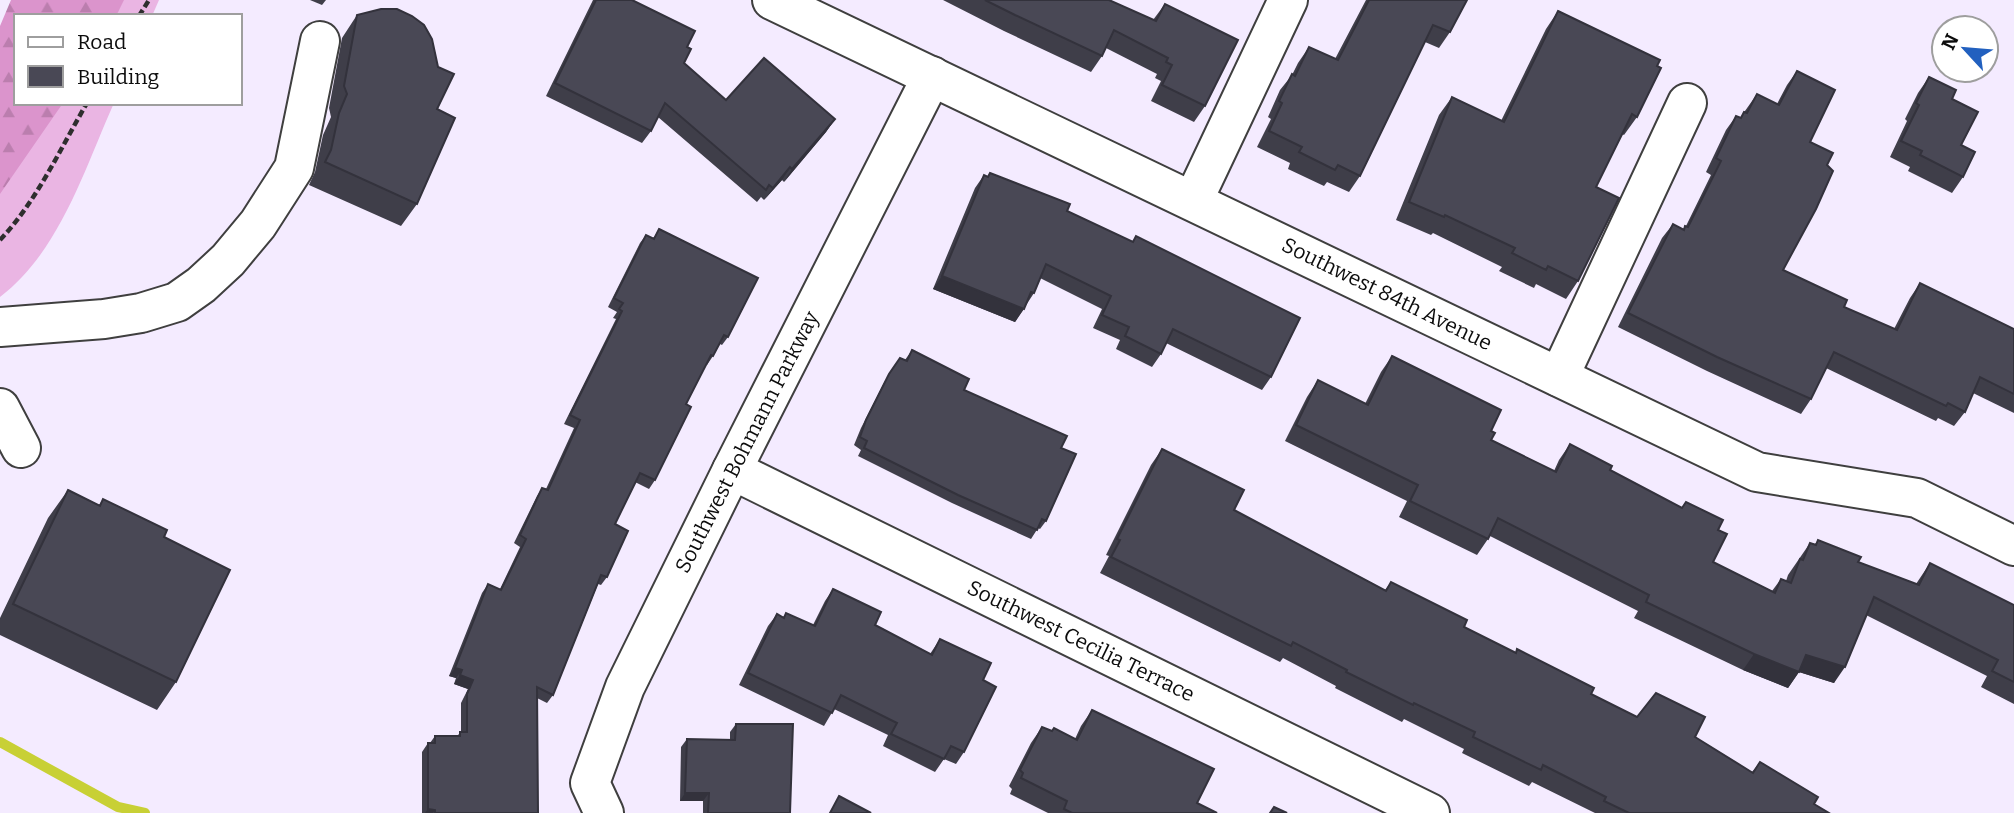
<svg xmlns="http://www.w3.org/2000/svg" width="2014" height="813" font-family="Bitter,serif">
  <style>
    .grass { fill: #eab5e3 }
    .forest { fill: url(#forest-firs) }
    .lines { fill: none; stroke-linecap: round; stroke-linejoin: round }
    .stream { stroke: #c8d035; stroke-width: 10 }
    .minor-casing { stroke: #3f3f3f; stroke-width: 42 }
    .path { stroke: #2e2e2e; stroke-width: 4.5; stroke-dasharray: 7 3.5; stroke-linecap: butt }
    .minor { stroke: #fff; stroke-width: 38 }
    .wall { fill: #3f3e49 }
    .shaded-wall { fill: #33323c }
    .building { fill: #494855; stroke: #33323c; stroke-width: 2 }
    .labels { text-anchor: middle; stroke-width: 7; stroke-linejoin: round; paint-order: stroke }
    .street-label { font-size: 21px; fill: #0c0c0c; stroke: #fff }
  </style>
  <defs>
    <pattern id="forest-firs" width="22" height="20" patternUnits="userSpaceOnUse" patternTransform="scale(1.75)"><rect width="22" height="20" fill="#db94cc"/><path d="M5 1l3.5 6h-7zM16 11l3.5 6h-7z" fill="#bb7eae"/></pattern>
  </defs>
  <rect width="100%" height="100%" fill="#f4ebff"/>
  <path class="grass" d="M22 0H159L152 16H16V103H114C84 170 60 251 0 297V50Z"/>
  <path class="forest" d="M11 0H124L116 16H16V103H63L0 194V26Z"/>
  <g class="lines">
    <path class="stream" d="M0 742 118 807 145 813"/>
    <defs>
      <g id="minor">
        <path d="M772 0 1757 472 1917 498 2014 546"/>
        <path d="M1193 201 1288 0"/>
        <path d="M0 327 104 319 141 313 177 302 201 285 228 260 258 224 294 168 320 41"/>
        <path d="M1559 377 1687 103"/>
        <path d="M0 408 21 448"/>
        <path d="M732 470 1430 813"/>
        <path d="M604 813 590 783 625 687 732 470 932 76"/>
      </g>
    </defs>
    <use href="#minor" class="minor-casing"/>
    <g class="path">
      <path d="M139 16 149 0"/>
      <path d="M0 240C37 201 60 149 87 103"/>
    </g>
    <use href="#minor" class="minor"/>
  </g>
  <g class="wall">
    <path d="M310 0H326L322 5Z"/>
    <path d="M593 0H632L687 47 684 63 726 100 835 119 826 132 784 182 782 180 764 200 761 197 757 202 658 117 651 131 642 143 546 96Z"/>
    <path d="M943 0H1109L1153 20 1165 4 1205 106 1194 122 1151 101 1161 81 1155 78 1157 74 1106 48 1102 56 1091 72 1004 31Z"/>
    <path d="M1366 0H1467L1450 32 1439 48 1425 42 1360 176 1349 192 1327 182 1324 186 1288 169 1290 163 1257 147 1271 119 1268 117 1280 90 1292 75 1298 63 1309 47 1335 59Z"/>
    <path d="M1558 11 1637 117 1624 135 1622 134 1596 187 1578 281 1566 299 1536 284 1534 288 1499 271 1502 267 1433 233 1431 235 1396 220 1439 115 1452 97 1501 121 1546 29Z"/>
    <path d="M357 15 437 109 417 204 401 226 309 185 315 172 323 135 331 117 329 108 342 38Z"/>
    <path d="M1797 71 1810 142 1827 165 1783 270 1844 307 1894 329 1910 298 1920 283 2014 329V413L1973 393 1965 412 1954 426 1938 418 1936 421 1826 368 1811 399 1801 414 1707 371 1618 327 1662 238 1673 224 1683 229 1686 226 1711 175 1706 172 1726 130 1736 116 1740 118 1757 94 1777 104 1787 85Z"/>
    <path d="M1929 77 1952 99 1961 145 1963 177 1952 193 1908 171 1910 167 1890 157 1907 121 1905 119 1918 93Z"/>
    <path d="M990 173 1132 242 1136 236 1271 377 1262 390 1166 343 1161 354 1152 367 1116 349 1120 340 1093 328 1102 309 1040 278 1034 293 1015 322 933 289 975 188 984 175 987 177Z"/>
    <path d="M659 229 728 337 722 345 720 344 713 356 707 365 706 364 686 404 655 480 649 489 635 482 615 524 607 577 601 585 598 584 553 695 547 703 537 698 538 813H422V752L428 743H430L435 736H457L461 732V703L468 689 454 684 456 678 449 676 482 593 488 584 500 589 520 547 514 543 537 496 542 488 546 489 574 428 564 424 616 319 613 318 617 312 608 307 640 243 646 235 653 239Z"/>
    <path d="M912 350 964 390 1061 448 1046 521 1040 529 1038 528 1031 539 952 503 858 456 861 450 854 445 861 428 884 383 900 358 905 360Z"/>
    <path d="M1392 356 1491 431V440L1554 471 1559 460 1570 444 1610 470 1718 530 1713 562 1772 591 1781 579 1786 581 1788 575 1810 543 1815 544 1818 540 1858 562 1916 584 1930 563 2014 605V704L1981 687 1987 676 1866 615 1834 683 1799 672 1788 688 1743 670 1634 618 1638 611 1490 536 1477 555 1399 517 1407 501 1285 441 1307 397 1318 380 1365 404 1381 372Z"/>
    <path d="M1162 449 1234 510 1385 590 1391 582 1464 627 1591 694 1637 717 1695 737 1752 772 1760 762 1814 804 1829 813H1595L1532 782 1529 786 1462 753 1464 749 1404 719 1402 722 1335 688 1336 686 1283 658 1280 662 1100 573 1109 556 1106 555 1151 465Z"/>
    <path d="M68 490 99 505 103 499 164 537 176 682 157 710 0 635V618L48 518Z"/>
    <path d="M833 589 875 625 930 654 940 639 983 680 964 752 956 764 944 759 935 772 883 746 888 735 834 709 824 726 739 685 768 626 777 614 783 617 786 613 813 625 825 601Z"/>
    <path d="M1092 710 1197 803 1217 813H1048L1010 794 1012 789 1009 786 1031 743 1042 727 1075 739 1081 726Z"/>
    <path d="M736 724 790 813H703V801H680L681 747 687 739 730 740V732Z"/>
  </g>
  <g class="shaded-wall">
    <path d="M835 119 826 132 784 182 792 169Z"/>
    <path d="M790 167 782 180 764 200 773 188Z"/>
    <path d="M942 276 1024 309 1015 322 933 289Z"/>
    <path d="M1754 654 1806 655 1845 667 1834 683 1799 672 1788 688 1743 670Z"/>
    <path d="M455 668 462 670 456 678 449 676Z"/>
    <path d="M460 675 473 680 468 689 454 684Z"/>
    <path d="M685 793H709L703 801H680Z"/>
    <path d="M428 809 435 810 433 813H425Z"/>
  </g>
  <g class="building">
    <path d="M596 0H632L695 31 687 47 691 49 684 63 726 100 764 58 835 119 792 169 790 167 773 188 769 185 766 190 665 103 651 131 555 83Z"/>
    <path d="M985 0H1109L1156 21 1165 4 1238 40 1205 106 1162 85 1172 65 1166 62 1168 58 1114 30 1102 56 1015 15Z"/>
    <path d="M1369 0H1467L1450 32 1433 25 1360 176 1338 165 1335 170 1299 152 1302 147 1269 131 1282 103 1279 101 1292 74 1295 76 1309 47 1338 60Z"/>
    <path d="M381 9H397L412 16 424 25 432 39 438 67 454 74 437 109 455 118 417 204 325 162 331 150 339 113 347 94 344 86 357 15Z"/>
    <path d="M1558 11 1660 60 1657 66 1661 68 1637 117 1632 114 1596 187 1619 198 1578 281 1548 266 1546 270 1512 253 1515 248 1445 215 1444 217 1409 202 1452 97 1504 122Z"/>
    <path d="M1797 71 1835 90 1810 142 1833 153 1827 165 1833 171 1816 209 1783 270 1847 300 1844 307 1897 330 1920 283 2014 329V394L1980 377 1965 412 1948 403 1946 406 1834 352 1811 399 1717 357 1628 313 1673 224 1684 230 1685 226 1688 227 1721 161 1716 158 1736 116 1741 118 1744 112 1747 113 1757 94 1779 105Z"/>
    <path d="M1929 77 1956 90 1952 99 1978 112 1961 145 1975 152 1963 177 1920 155 1922 151 1901 141 1919 105 1916 103Z"/>
    <path d="M990 173 1070 204 1067 211 1133 242 1136 236 1300 318 1271 377 1173 329 1161 354 1125 336 1129 327 1102 315 1111 296 1046 264 1034 293 1031 292 1024 309 942 276 984 175 988 177Z"/>
    <path d="M659 229 758 278 728 337 724 335 713 356 711 355 686 404 691 407 655 480 640 473 615 524 628 531 607 577 601 575 553 695 537 687 538 813H435V810L428 809V743H435V736H460V732H467V694L473 680 460 675 462 670 455 668 488 584 501 590 526 539 520 535 542 488 548 490 580 420 570 415 622 311 619 309 623 303 614 298 646 235 654 239Z"/>
    <path d="M912 350 969 379 964 390 1067 436 1061 448 1076 454 1046 521 1042 519 1037 530 958 495 864 448 867 441 860 437 866 420 889 374 900 358 907 361Z"/>
    <path d="M1392 356 1501 410 1491 431 1495 433 1491 440 1556 472 1570 444 1612 466 1610 470 1682 508 1686 502 1723 520 1718 530 1727 534 1713 562 1775 593 1781 579 1791 583 1800 559 1803 560 1810 543 1816 545 1818 540 1861 557 1858 562 1919 585 1930 563 2014 605V682L1992 671 1998 660 1874 597 1845 667 1806 655 1799 672 1754 654 1646 602 1649 595 1498 518 1488 539 1410 501 1418 485 1296 425 1318 380 1368 405Z"/>
    <path d="M1162 449 1244 490 1234 510 1386 591 1391 582 1467 620 1464 627 1516 653 1517 649 1594 688 1591 694 1637 717 1656 693 1705 717 1695 737 1753 773 1760 762 1818 797 1814 804 1829 813H1629L1604 801 1606 797 1543 765 1541 770 1473 737 1475 732 1414 703 1413 705 1346 672 1347 670 1293 642 1291 646 1111 557 1120 540 1117 539Z"/>
    <path d="M68 490 100 506 103 499 167 530 164 537 230 570 176 682 13 604Z"/>
    <path d="M833 589 881 612 875 625 932 655 940 639 991 663 983 680 996 687 964 752 951 746 944 759 891 734 897 723 841 695 832 713 748 673 777 614 784 618 786 613 815 626Z"/>
    <path d="M1092 710 1214 769 1197 803 1217 813H1072L1064 809 1067 801 1021 778 1023 773 1020 770 1042 727 1052 731 1054 728 1077 740Z"/>
    <path d="M736 724H793L790 813H708L709 793H685L687 739 735 740Z"/>
    <path d="M839 796 871 813H830Z"/>
    <path d="M1274 807 1287 813H1270Z"/>
  </g>
  <g class="labels">
    <g class="street-label">
      <text transform="translate(1387 294) rotate(26)" y="7">Southwest 84th Avenue</text>
      <text transform="translate(747 442) rotate(-63)" y="7">Southwest Bohmann Parkway</text>
      <text transform="translate(1081 641) rotate(26)" y="7">Southwest Cecilia Terrace</text>
    </g>
  </g>
  <rect x="14" y="14" width="228" height="91" fill="#ffffff" stroke="#9e9e9e" stroke-width="2"/>
  <rect x="28" y="37" width="35" height="10" fill="#ffffff" stroke="#9e9e9e" stroke-width="2"/>
  <text x="77" y="49" font-size="21" fill="#0c0c0c">Road</text>
  <rect x="28" y="66" width="35" height="21" fill="#494855" stroke="#9e9e9e" stroke-width="2"/>
  <text x="77" y="84" font-size="21" fill="#0c0c0c">Building</text>
  <g transform="translate(1965 49) rotate(296)"><circle r="33" fill="#ffffff" stroke="#9e9e9e" stroke-width="2"/>
  <path d="M0-5L12 26L0 18L-12 26Z" fill="#2260bf"/>
  <text y="-10" font-size="19" font-weight="bold" text-anchor="middle" fill="#0c0c0c">N</text>
  </g>
</svg>
